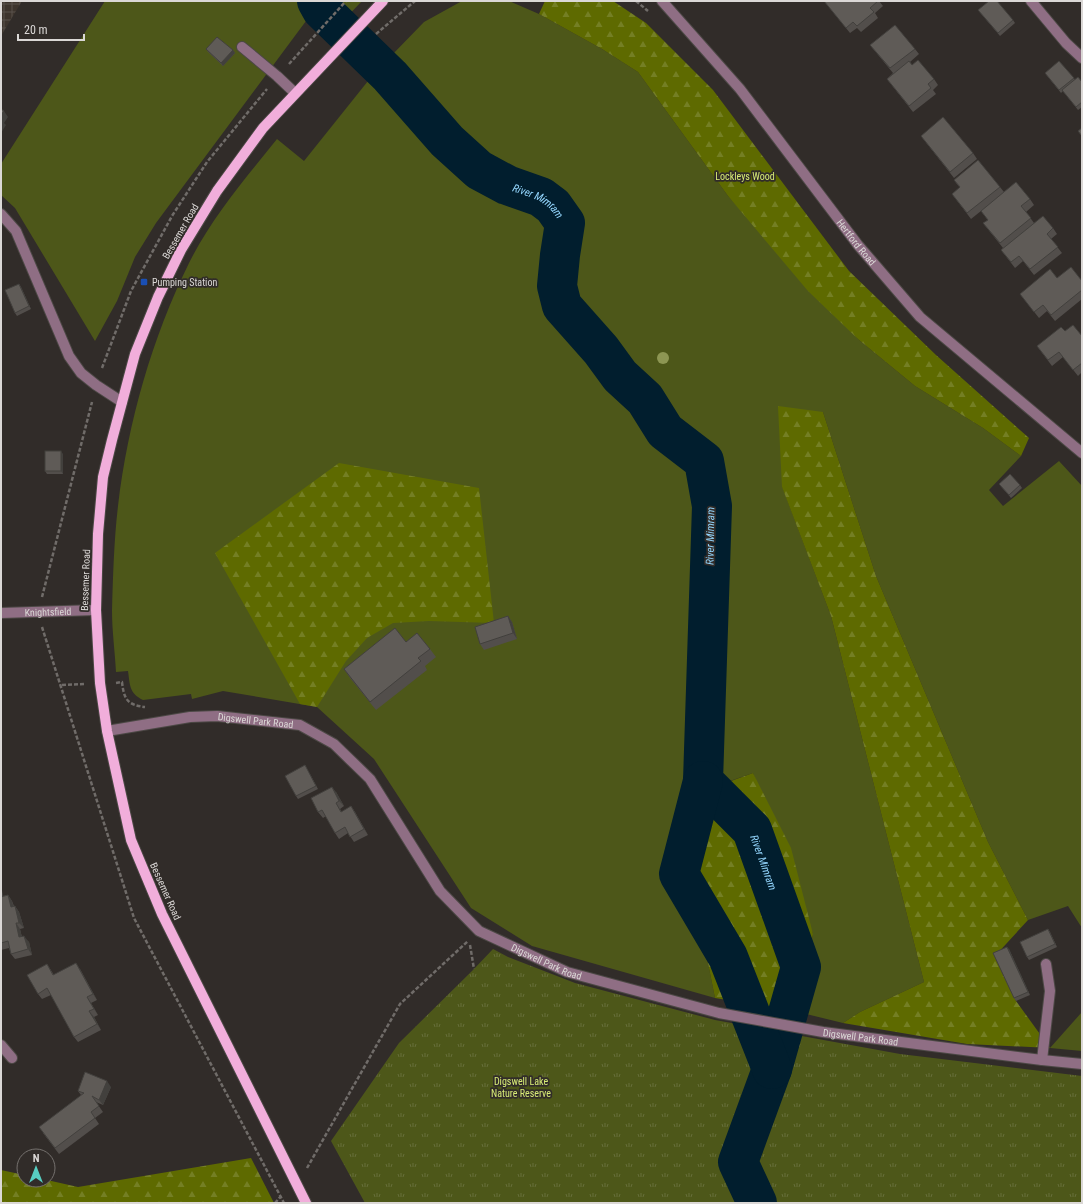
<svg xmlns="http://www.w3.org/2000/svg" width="1083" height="1204" font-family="'Roboto Condensed',sans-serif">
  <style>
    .industrial { fill: url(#industrial-grid) }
    .green { fill: #4d5719 }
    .forest { fill: url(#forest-firs) }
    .park { fill: url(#park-tufts) }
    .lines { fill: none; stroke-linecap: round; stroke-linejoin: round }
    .river { stroke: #011e2e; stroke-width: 40 }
    .minor-casing { stroke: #4c4845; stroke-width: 12 }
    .major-casing { stroke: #4c4845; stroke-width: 12 }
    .path { stroke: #706c69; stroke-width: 2.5; stroke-dasharray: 4 2; stroke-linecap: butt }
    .minor { stroke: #8f6e84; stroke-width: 10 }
    .major { stroke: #f1aedb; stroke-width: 10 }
    .tree { fill: #8d9653 }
    .wall { fill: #524e4b }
    .shaded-wall { fill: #42403d }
    .building { fill: #5f5b57; stroke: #42403d }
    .transit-dot { fill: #1a4fb4; stroke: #312c29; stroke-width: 1.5 }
    .labels { text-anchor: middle; stroke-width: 3.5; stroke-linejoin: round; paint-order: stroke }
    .park-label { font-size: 10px; fill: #d8ec76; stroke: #312c29 }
    .street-label { font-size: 10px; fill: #dbd8d6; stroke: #312c29 }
    .poi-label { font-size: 10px; fill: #dbd8d6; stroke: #312c29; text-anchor: start }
    .water-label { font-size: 11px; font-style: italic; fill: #91d3fa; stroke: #312c29 }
  </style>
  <defs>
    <pattern id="industrial-grid" width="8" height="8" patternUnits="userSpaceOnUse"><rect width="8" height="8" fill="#3d342d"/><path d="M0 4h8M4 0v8" fill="none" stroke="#58514b"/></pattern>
    <pattern id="forest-firs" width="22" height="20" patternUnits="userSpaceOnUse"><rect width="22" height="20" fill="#5e6a00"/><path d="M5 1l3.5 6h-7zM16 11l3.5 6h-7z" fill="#747f24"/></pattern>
    <pattern id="park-tufts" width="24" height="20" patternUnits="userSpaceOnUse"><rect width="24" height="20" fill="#4d5719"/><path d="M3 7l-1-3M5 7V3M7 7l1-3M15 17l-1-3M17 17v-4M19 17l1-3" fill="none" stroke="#666e3a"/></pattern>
  </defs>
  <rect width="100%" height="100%" fill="#312c29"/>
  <path class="industrial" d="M1 1H22L1 36Z"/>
  <g class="green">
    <path d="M105 1H298L306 21 156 223 135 257 117 301 95 341 15 208 1 195V164Z"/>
    <path d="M321 1H362L342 22Z"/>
    <path d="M462 1H509L539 14 602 49 638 72 728 196 859 340 915 386 983 428 1021 456 989 490 1003 506 1059 461 1082 486V928L1068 906 1028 920 988 842 876 576 823 412 782 486 831 616 924 982 860 1012 843 1023 798 1012 813 934 753 773 710 788 689 869 715 998 532 946 471 908 374 759 317 707 223 691 192 699 191 694 143 700C129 693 130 685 128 671L116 672C115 652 112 631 112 611 113 576 114 540 118 506 128 422 152 338 189 263 212 217 245 179 277 139L304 161 380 66 391 56 424 22Z"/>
    <path d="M1082 1012V1051L1050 1048Z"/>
  </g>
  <g class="forest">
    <path d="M545 1H613L646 23 713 90 849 271 936 355 1029 438 1021 456 983 428 915 386 859 340 808 291 728 196 638 72 602 49 539 14Z"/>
    <path d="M778 406 823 412 876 576 988 842 1028 920 995 956 1016 1001 1050 1048 967 1044 843 1023 860 1012 924 982 831 616 782 487Z"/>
    <path d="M339 463 479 488 494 623 429 621 393 623 367 638 346 661 317 707 300 704 215 553Z"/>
    <path d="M753 773 791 848 813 934 798 1012 715 998 689 869 709 789Z"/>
    <path d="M251 1158 274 1203H1V1170L24 1175V1180H47L78 1187Z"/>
  </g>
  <path class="park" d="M493 949 508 957 575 983 715 1020 900 1054 1082 1076V1203H365L331 1141 399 1043 474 969Z"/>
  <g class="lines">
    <g class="river">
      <path id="s1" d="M317 1 322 10 390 76 447 141 479 170 507 185 541 197 553 206 565 223 560 255 557 286 562 306 601 350 620 376 645 399 665 431 704 461 712 506 703 781 752 830 801 967 772 1069 738 1162 757 1203"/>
      <path d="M703 781 679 874 728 957 772 1069"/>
    </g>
    <defs>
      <g id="minor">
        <path id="s2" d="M662 1 740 89 858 245 920 317 1082 453"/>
        <path d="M1031 1 1066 43 1082 58"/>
        <path d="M242 47 277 76 295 93"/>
        <path d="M1 214 16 231 69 356 81 373 96 385 122 402"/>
        <path id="s3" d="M1 613 96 610"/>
        <path id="s4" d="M107 731 190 717 217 716 300 725 334 744 370 779 440 891 479 931 567 972 719 1013 823 1032 1042 1060 1082 1064"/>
        <path d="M1 1045 12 1058"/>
        <path d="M1042 1060 1050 991 1046 964"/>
      </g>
      <path id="major" d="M306 1203 162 914 131 840 107 731 100 683 96 610 98 534 103 477 112 440 135 354 158 297 181 250 217 191 263 128 383 1"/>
    </defs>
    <use href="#minor" class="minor-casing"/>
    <use href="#major" class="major-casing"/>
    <g class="path">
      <path d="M636 1 648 11"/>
      <path d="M376 34 415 1"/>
      <path d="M289 64 346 1"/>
      <path d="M102 368 131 291 172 216 207 162 267 89"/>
      <path d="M42 597 92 402"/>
      <path d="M42 627 134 918 284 1203"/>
      <path d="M116 683 122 682C124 699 127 705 145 707"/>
      <path d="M62 685 85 684"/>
      <path d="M470 945 474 969"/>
      <path d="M307 1168 400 1004 468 941"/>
      <path d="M275 1203 281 1196"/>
    </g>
    <use href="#minor" class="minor"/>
    <use href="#major" class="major"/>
  </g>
  <circle class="tree" cx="663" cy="358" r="6"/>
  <g class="wall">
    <path d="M824 1H879L883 6 875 13 878 18 861 32 857 28 850 33Z"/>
    <path d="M978 10 1013 20 1015 23 1000 36Z"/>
    <path d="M870 45 915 49 919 54 910 62 912 65 934 79 938 85 933 90 936 94 913 112 887 79 893 73Z"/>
    <path d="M206 49 233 50 235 53 223 66 208 52Z"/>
    <path d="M1045 73 1074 78 1075 80 1082 82V107L1078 110 1063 91 1061 93Z"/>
    <path d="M921 136 973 153 977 159 954 178Z"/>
    <path d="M954 180 1000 187 1004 192 1030 199 1034 205 1026 212 1034 223 1053 228 1057 234 1051 239 1062 253 1034 275 1023 261 1015 268 1001 250 1003 248 983 223 988 220 981 211 971 219 952 194 960 188Z"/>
    <path d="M1057 278 1082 281V299L1055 321 1047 311 1039 318 1020 294Z"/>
    <path d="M19 284 21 287 31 309 17 316 15 313Z"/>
    <path d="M1065 331 1082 336V372L1078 376 1063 357 1052 366 1037 346Z"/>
    <path d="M63 454V474H47L45 471Z"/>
    <path d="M999 484 1020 485 1022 488 1011 498Z"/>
    <path d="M508 616 512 622 517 639 484 650 480 644Z"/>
    <path d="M406 642 430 649 436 657 425 666 427 670 376 710 350 678 344 669Z"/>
    <path d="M305 765 318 789 298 799 296 796Z"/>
    <path d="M336 792 344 806 340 809 342 812 351 806 355 812 368 835 354 842 348 833 339 839 335 833 326 816 323 818 318 812Z"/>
    <path d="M1 889 3 896 8 895 12 901 14 906H15L19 912 24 928 20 929 22 937 29 942 32 955 15 959 11 954 9 948 1 950Z"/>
    <path d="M1048 929 1050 932 1057 947 1029 960 1027 957Z"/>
    <path d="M1009 949 1030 995 1016 1001 1014 998Z"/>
    <path d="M47 964 54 975 80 969 97 1000 91 1003 98 1015 94 1017 101 1030 78 1042 74 1037 51 995 42 999 38 994Z"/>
    <path d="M111 1087 103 1105 96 1102 103 1112 95 1118 99 1124 59 1154 43 1133 81 1095 78 1091Z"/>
  </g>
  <g class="shaded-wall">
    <path d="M233 50 235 53 223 66 221 63Z"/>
    <path d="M4 111 8 117 4 123 6 125 1 133V115Z"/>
    <path d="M19 284 21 287 31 309 29 306Z"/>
    <path d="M61 451 63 454V474L61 471Z"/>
    <path d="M508 616 512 622 517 639 513 633Z"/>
    <path d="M332 787 336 792 344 806 339 801Z"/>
    <path d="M351 806 355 812 368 835 364 829Z"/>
    <path d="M1 889 2 890 5 903 1 897Z"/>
    <path d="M8 895 12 901 15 913 11 907Z"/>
    <path d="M15 906 19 912 24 928 19 923Z"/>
    <path d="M16 923 20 929 23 943 19 937Z"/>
    <path d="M1048 929 1050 932 1057 947 1055 944Z"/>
    <path d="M24 936 29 942 32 955 28 949Z"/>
    <path d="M1007 947 1009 949 1030 995 1028 992Z"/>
    <path d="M76 963 80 969 97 1000 93 994Z"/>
    <path d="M87 997 91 1003 98 1015 94 1009Z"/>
    <path d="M89 1011 94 1017 101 1030 97 1024Z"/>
    <path d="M107 1081 111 1087 103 1105 99 1100Z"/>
  </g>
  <g class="building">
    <path d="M824 1H878L870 8 874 12 857 26 853 22 846 28Z"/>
    <path d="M989 1H997L1013 20 998 33 978 10Z"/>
    <path d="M895 25 915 49 890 68 870 45Z"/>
    <path d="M217 37 233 50 221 63 206 49Z"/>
    <path d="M918 60 934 79 928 84 931 88 909 106 887 79 909 61 912 65Z"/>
    <path d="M1059 61 1074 78 1059 90 1045 73Z"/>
    <path d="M1078 77 1082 82V102L1076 107 1062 90Z"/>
    <path d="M1 109 4 111 1 115Z"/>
    <path d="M943 117 973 153 950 172 921 136Z"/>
    <path d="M1082 128V136L1078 131Z"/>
    <path d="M978 160 1000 187 967 213 952 194 960 187 954 180Z"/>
    <path d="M1016 182 1030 199 1021 206 1031 218 1000 243 983 223 988 220 981 211Z"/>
    <path d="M1043 216 1053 228 1047 234 1058 247 1030 269 1019 256 1011 262 1001 250Z"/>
    <path d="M1071 267 1082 281V290L1051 315 1043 305 1034 312 1020 294 1050 269 1057 278Z"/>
    <path d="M19 284 29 306 15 313 5 290Z"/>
    <path d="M1073 325 1082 336V363L1073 370 1059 352 1048 360 1037 346 1061 327 1065 331Z"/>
    <rect x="45" y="451" width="16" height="20"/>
    <path d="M1010 474 1020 485 1009 495 999 484Z"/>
    <path d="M508 616 513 633 480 644 475 627Z"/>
    <path d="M395 628 406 642 417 633 430 649 418 658 421 661 370 702 344 669Z"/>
    <path d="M305 765 316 786 296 796 285 776Z"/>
    <path d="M332 787 339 801 336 803 341 812 351 806 364 829 350 837 345 827 335 833 322 810 318 812 311 798Z"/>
    <path d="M8 895 11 907 15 906 19 923H16L19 937 24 936 28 949 11 954 8 941 1 943V897Z"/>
    <path d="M1048 929 1055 944 1027 957 1020 942Z"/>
    <path d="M1007 947 1028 992 1014 998 993 953Z"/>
    <path d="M76 963 93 994 87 997 94 1009 89 1011 97 1024 74 1037 47 988 38 994 27 975 47 964 53 975Z"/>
    <path d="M85 1072 107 1081 99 1100 92 1096 99 1106 91 1112 95 1118 55 1148 39 1127 84 1093 78 1091Z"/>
  </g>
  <rect class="transit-dot" x="140" y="278" width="8" height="8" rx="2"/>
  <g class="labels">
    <g class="park-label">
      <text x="745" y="180">Lockleys Wood</text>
      <text x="521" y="1085">Digswell Lake<tspan x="521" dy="12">Nature Reserve</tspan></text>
    </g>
    <g class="street-label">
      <text transform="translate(180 231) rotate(-60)" y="4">Bessemer Road</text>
      <text dy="4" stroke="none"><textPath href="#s2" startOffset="310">Hertford Road</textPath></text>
      <text transform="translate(85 580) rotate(-88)" y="4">Bessemer Road</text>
      <text dy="4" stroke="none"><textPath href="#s3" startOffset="47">Knightsfield</textPath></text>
      <text dy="4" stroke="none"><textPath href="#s4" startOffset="150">Digswell Park Road</textPath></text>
      <text transform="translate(166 891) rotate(66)" y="4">Bessemer Road</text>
      <text dy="4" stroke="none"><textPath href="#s4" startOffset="546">Digswell Park Road</textPath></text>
      <text dy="4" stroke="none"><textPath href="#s4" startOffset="870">Digswell Park Road</textPath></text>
    </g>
    <g class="poi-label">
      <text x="152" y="286">Pumping Station</text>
    </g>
    <g class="water-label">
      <text dy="4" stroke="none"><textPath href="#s1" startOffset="302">River Mimram</textPath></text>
      <text transform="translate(710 536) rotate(-89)" y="4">River Mimram</text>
      <text dy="4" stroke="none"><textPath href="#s1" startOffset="1059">River Mimram</textPath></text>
    </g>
  </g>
  <rect width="1083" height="1204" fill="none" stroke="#dbd8d6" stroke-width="4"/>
  <g transform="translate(36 1168)"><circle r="19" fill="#312c29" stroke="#75716e"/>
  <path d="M0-3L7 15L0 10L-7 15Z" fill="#57cec2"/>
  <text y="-6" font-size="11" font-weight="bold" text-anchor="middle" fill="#dbd8d6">N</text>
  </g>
  <path d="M18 34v6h66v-6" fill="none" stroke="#dbd8d6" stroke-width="2"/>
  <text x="24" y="34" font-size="12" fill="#dbd8d6" stroke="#312c29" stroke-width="3" paint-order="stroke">20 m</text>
</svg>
